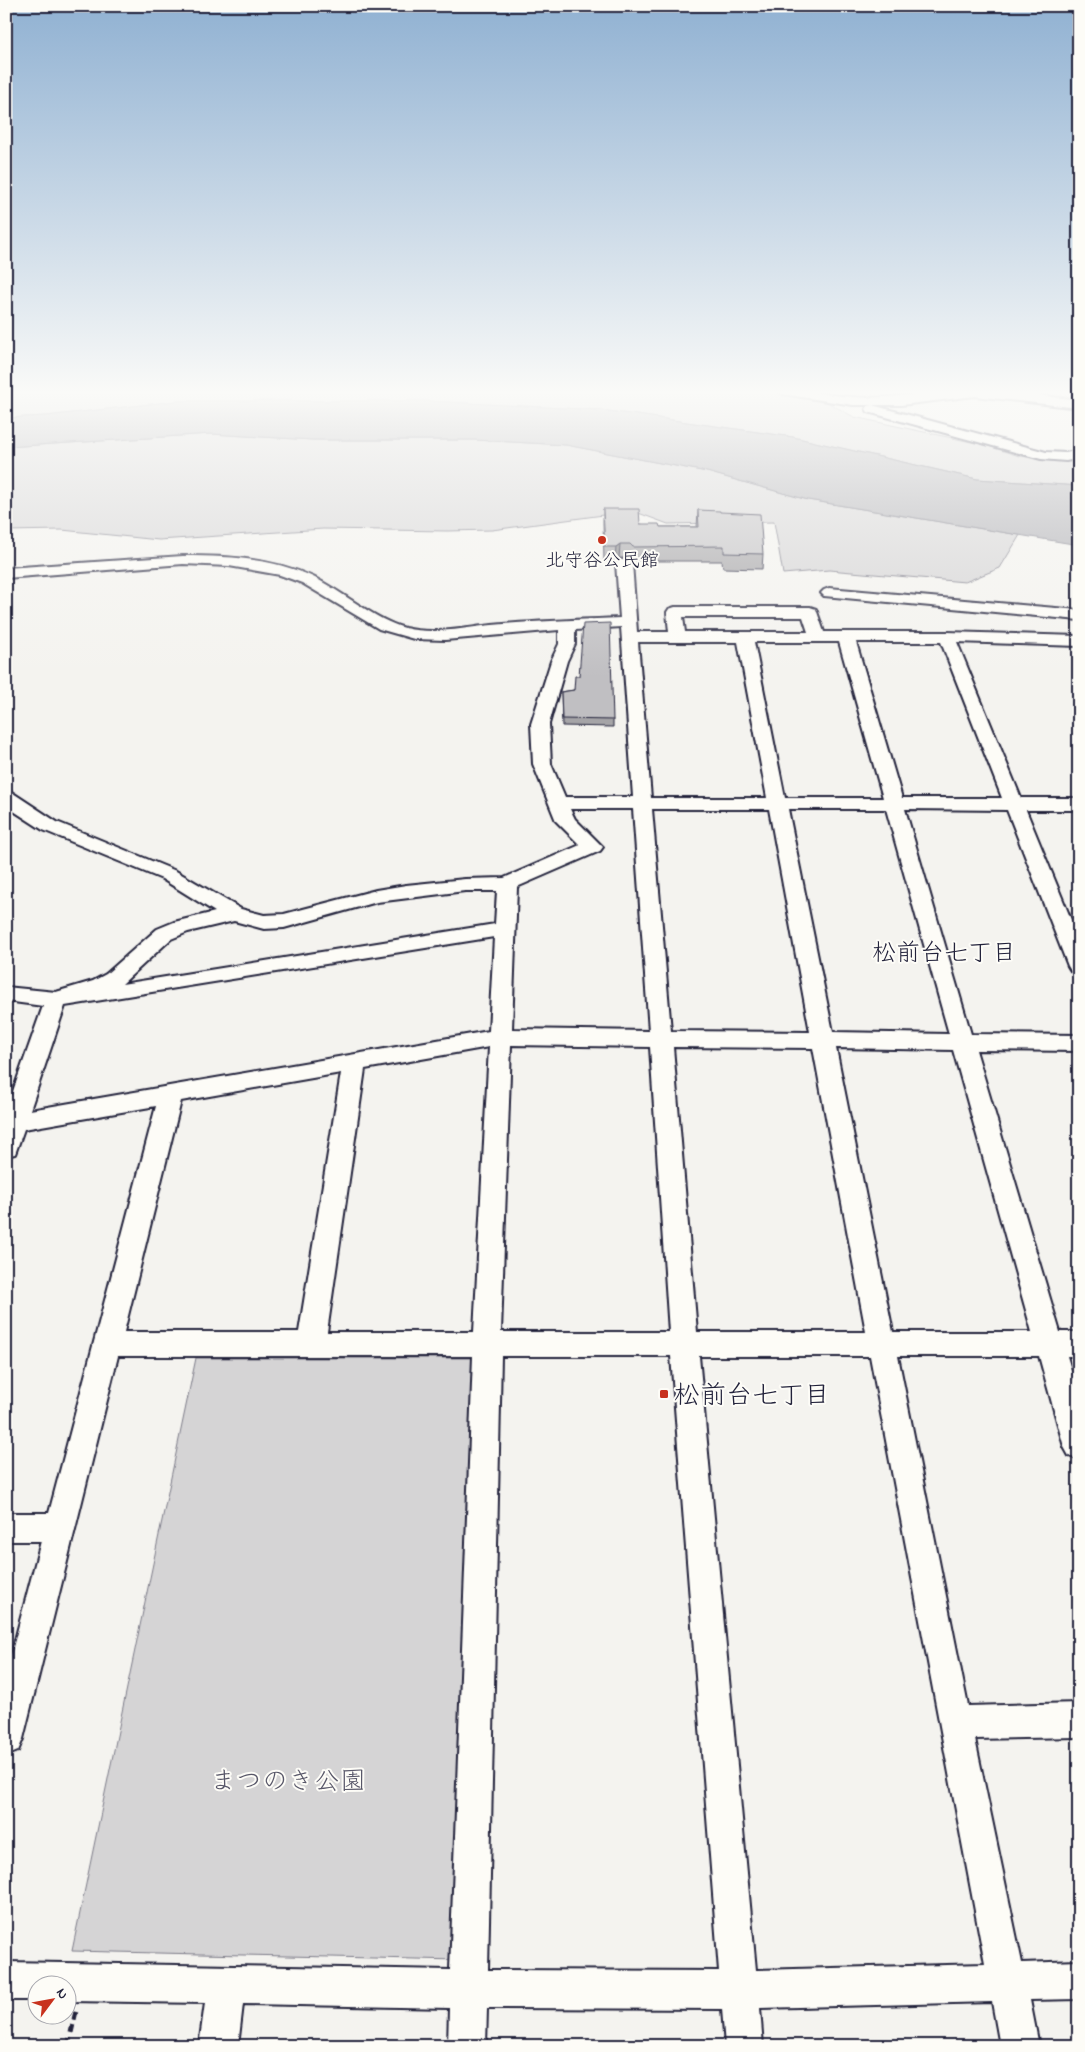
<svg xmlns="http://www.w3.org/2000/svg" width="1085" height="2052" font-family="'Indie Flower','Klee One',sans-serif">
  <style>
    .green { fill: #d5d4d5; stroke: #7c7b88 }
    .water { fill: #acacb2; stroke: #757582 }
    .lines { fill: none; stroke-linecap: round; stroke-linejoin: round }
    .minor-casing { stroke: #22223b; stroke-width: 4 }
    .path { stroke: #22223b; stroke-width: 5; stroke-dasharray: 8 5.5; stroke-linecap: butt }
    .minor { fill: #fdfcf7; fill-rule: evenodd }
    .wall { fill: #a5a4a7; stroke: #22223b }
    .shaded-wall { fill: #868688; stroke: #22223b }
    .building { fill: #c0bfc2; stroke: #22223b }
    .poi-dot { fill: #c8321e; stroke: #fdfcf7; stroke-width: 2 }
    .labels { text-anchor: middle; stroke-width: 4; stroke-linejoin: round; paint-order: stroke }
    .far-poi-label { font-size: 19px; fill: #22223b; stroke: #fdfcf7 }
    .neighbourhood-label { font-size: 24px; fill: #22223b; stroke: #fdfcf7 }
    .near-poi-label { font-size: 26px; fill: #22223b; stroke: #fdfcf7; text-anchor: start }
    .near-park-label { font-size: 26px; fill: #585769; stroke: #fdfcf7 }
  </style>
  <rect width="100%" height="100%" fill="#f4f3ef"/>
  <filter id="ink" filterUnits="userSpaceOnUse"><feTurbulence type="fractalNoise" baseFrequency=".02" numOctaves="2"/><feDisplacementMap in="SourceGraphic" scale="10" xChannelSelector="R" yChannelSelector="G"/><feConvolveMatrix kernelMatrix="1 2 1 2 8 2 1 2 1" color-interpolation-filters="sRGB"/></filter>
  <g filter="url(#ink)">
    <g class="green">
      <path d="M6 390H754L827 402 854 417 985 445 1019 456 1079 463V486L977 479 793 437 601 410 427 401H177L46 416 6 418Z"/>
      <path d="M211 434 313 440H475L566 445 707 472 808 500 1020 535 1000 568 965 582 829 570 783 574 774 522 668 524 633 511 492 530 447 531 323 529 159 540 62 530 6 531V447Z"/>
      <path d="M196 1358H476L459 1960 72 1951Z"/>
    </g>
    <path class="water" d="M177 401H427L601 410 793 437 977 479 1079 486V545L808 500 707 472 566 445 475 440H313L211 434 6 447V418L46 416Z"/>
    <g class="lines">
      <defs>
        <g id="minor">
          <path d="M777 390C803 389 827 395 853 397 891 400 927 391 964 390 1002 389 1041 396 1079 400V408L975 396 901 405H853L783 394Z"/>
          <path d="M872 405 1046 452 1066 453 1079 450V458L1066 461 1041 459 868 412 866 409 868 406Z"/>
          <path d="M183 556C226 556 273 558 313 577 342 591 375 620 405 628 434 635 463 628 492 625 535 621 577 620 620 618L616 563 619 560H629L632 563 637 632H669L667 612 669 609 675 607H810L816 609 824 632H947L1079 636V646L957 642 1021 798H1079V810H1026L1079 939V973L1071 971 1068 966 1007 810 905 809 971 1034 1079 1035V1051L976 1050 1060 1332H1079V1356H1067L1079 1397V1460L1069 1456 1064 1447 1039 1356H898L968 1706 1079 1703V1737L975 1739 1022 1963 1079 1961V1999L1030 2000 1039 2046H1000L992 2002 760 2008 763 2046H725L722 2009 487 2008 486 2046H448L449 2008 243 2004 238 2046H199L205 2003 68 2001V1984H38V2000H6V1962L450 1970 473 1356H118L23 1739 18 1751 6 1756V1674L41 1541H6V1513H49L156 1106 24 1129 15 1154 6 1156V1111L43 1006 6 1001V987L56 992 93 981 106 974 157 929 174 922 215 912 162 879 43 830 6 806V791L13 793 57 822 176 871 241 909 264 915 284 914 376 890 406 885 465 879 504 878 580 845 556 821 533 764 531 724 551 661 559 644V630L445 640 414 639 379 629 302 583 280 575 229 566 183 564 6 578V568ZM683 617H803L808 632H685ZM621 627 633 797H565L551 764 549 724 567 661 575 644V630ZM638 642H738L767 798H651ZM754 642H839L883 798H785ZM856 642H941L1002 798H902ZM570 809H633L649 1031 512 1029 517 887 600 851 603 847 575 819ZM652 809H769L810 1032 671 1031ZM788 809H886L949 1034 833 1032ZM465 891H497L495 924 122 984 171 939 188 932 234 921 264 929 284 928 377 902ZM494 937 489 1031 30 1110 65 1006ZM511 1045 650 1047 669 1332H501ZM489 1047 474 1332H327L365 1069ZM673 1047 813 1048 866 1332H697ZM836 1048 953 1050 1032 1332H893ZM341 1073 299 1332H124L181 1101ZM501 1356H671L719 1971 488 1970ZM699 1356H870L985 1964 756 1970Z"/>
          <path d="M829 588 1079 610V620L824 596 821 593 824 590Z"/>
        </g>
      </defs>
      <use href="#minor" class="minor-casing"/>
      <path class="path" d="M68 2046 76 2011"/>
      <use href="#minor" class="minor"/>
    </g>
    <g class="wall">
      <path d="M603 509 640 524 660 527H697L698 510 720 512 763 554 762 569 723 568 722 561H633L629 558H619L615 561H604L603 524Z"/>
      <path d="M579 676 613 720V727L562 726 561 692 574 690Z"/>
    </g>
    <path class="shaded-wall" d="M620 544 619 558 615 561 616 547Z"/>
    <g class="building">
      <path d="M603 509H639L640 524H659L660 527H699L698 510 720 511V512L760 514 763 554 724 553V546L633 547 630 544H620L616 547H605Z"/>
      <path d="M610 623 613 720 562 719 561 692 574 690 575 676H579L583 624Z"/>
    </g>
  </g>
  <linearGradient id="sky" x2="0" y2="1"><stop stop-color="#90b1d2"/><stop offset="0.58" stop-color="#fafaf8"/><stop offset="1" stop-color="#fafaf8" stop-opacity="0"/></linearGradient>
  <rect width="1085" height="677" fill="url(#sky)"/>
  <g class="poi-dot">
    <circle cx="602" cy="540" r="5"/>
    <rect x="659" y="1389" width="10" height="10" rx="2.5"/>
  </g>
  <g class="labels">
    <g class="far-poi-label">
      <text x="602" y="566">北守谷公民館</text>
    </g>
    <g class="neighbourhood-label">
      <text x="944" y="960">松前台七丁目</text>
    </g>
    <g class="near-poi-label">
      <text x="674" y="1403">松前台七丁目</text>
    </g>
    <g class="near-park-label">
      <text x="288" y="1789">まつのき公園</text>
    </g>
  </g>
  <rect width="1085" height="2052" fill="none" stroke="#fdfcf7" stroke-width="25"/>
  <rect x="12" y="12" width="1060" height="2027" fill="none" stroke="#22223b" stroke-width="2" filter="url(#ink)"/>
  <g transform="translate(52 2000) rotate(58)"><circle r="24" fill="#fdfcf7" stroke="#a5a5ac"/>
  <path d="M0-4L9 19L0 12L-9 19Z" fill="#c8321e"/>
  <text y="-8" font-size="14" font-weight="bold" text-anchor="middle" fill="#22223b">N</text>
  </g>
</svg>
